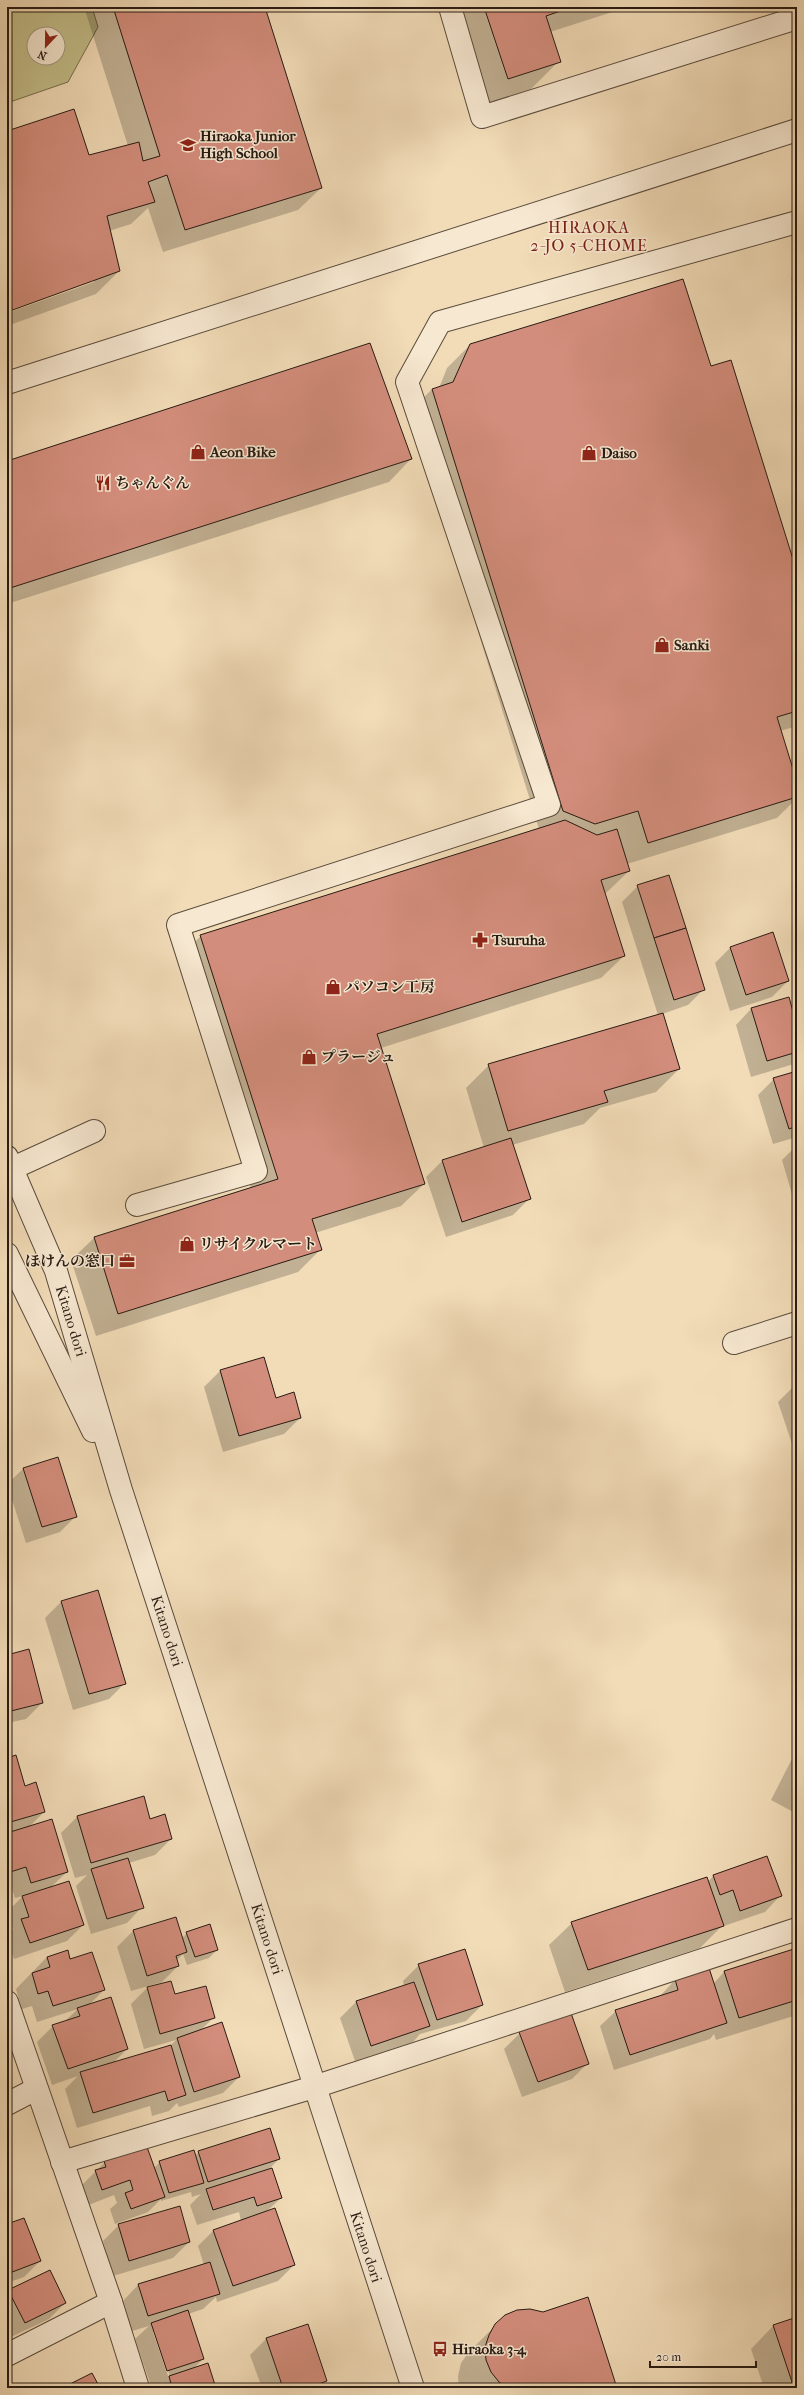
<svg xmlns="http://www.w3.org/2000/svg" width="804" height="2395" font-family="'IM FELL French Canon','Noto Serif JP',serif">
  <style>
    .green { fill: #c3be89; stroke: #766c4e; fill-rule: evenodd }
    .shadow { fill: #0003; fill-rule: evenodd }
    .building { fill: #d38d7c; stroke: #281b13 }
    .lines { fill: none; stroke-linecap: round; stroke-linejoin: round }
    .minor-casing { stroke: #5a4b3c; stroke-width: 24 }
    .minor { stroke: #f7e8d1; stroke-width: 22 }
    .labels { text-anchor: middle; stroke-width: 3; stroke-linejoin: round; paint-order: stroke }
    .poi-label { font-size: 15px; font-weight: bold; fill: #281b13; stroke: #f7e8d1; text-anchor: start }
    .street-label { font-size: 15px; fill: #281b13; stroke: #f7e8d1 }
    .neighbourhood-label { font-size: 16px; letter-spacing: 1px; fill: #7a1f14; stroke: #f7e8d1 }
  </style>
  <rect width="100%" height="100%" fill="#f2dcb8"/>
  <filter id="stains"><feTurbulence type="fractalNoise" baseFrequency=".005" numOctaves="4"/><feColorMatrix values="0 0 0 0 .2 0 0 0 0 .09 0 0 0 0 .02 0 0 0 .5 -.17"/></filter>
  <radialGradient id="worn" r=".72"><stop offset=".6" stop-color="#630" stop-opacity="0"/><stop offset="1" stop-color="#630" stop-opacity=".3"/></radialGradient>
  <path class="green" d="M7 7H92L98 27 68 82 7 103ZM34 34H58V58H34Z"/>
  <g class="shadow">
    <path d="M84 7H264L321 188 298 210 163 252 148 208 131 224 109 231 119 271 96 294 7 326V313L94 282V280L7 311V132L89 157 128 146Z"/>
    <path d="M447 7H628L550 32 559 61 531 89 480 106Z"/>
    <path d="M797 272V297L791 278Z"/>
    <path d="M470 345 710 368 797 575V726L780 731 797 786V798L777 818 627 864 629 871 605 894 624 956 601 978 381 1048 424 1184 401 1206 315 1233 320 1250 298 1272 96 1336 71 1260 94 1238 251 1188 178 958 201 936 539 829 410 412 432 389 439 388 447 368Z"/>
    <path d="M411 459 389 482 7 604V462Z"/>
    <path d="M638 886 704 989 688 1005 662 1014 679 1069 656 1092 600 1108 584 1124 512 1145 529 1199 513 1215 446 1237 426 1177 442 1161 484 1148 466 1088 489 1065 658 1015 622 902Z"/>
    <path d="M731 947 788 981 772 997 730 1011 715 963Z"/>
    <path d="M751 1009 797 1029V1063L751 1077 736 1025Z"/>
    <path d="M797 1072V1137L773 1144 758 1095 774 1079Z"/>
    <path d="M797 1145V1208H796L782 1160Z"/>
    <path d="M263 1358 275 1399 300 1418 284 1434 223 1452 204 1387 220 1371Z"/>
    <path d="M797 1383V1459L778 1402Z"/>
    <path d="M57 1458 76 1516 60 1532 26 1543 7 1484 23 1469Z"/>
    <path d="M61 1602 125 1683 109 1699 73 1710 45 1618Z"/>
    <path d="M7 1656 42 1703 26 1719 7 1723Z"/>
    <path d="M797 1749V1814L771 1800Z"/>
    <path d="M7 1759 24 1787 44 1812 28 1828 67 1872 51 1887 83 1925 67 1941 14 1959 7 1939V1935L13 1929 7 1912 23 1896 15 1898 10 1882 7 1883Z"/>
    <path d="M143 1798 150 1820 171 1839 155 1855 129 1863 142 1907 127 1923 91 1934 76 1886 87 1875 75 1878 61 1833 77 1817Z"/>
    <path d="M713 1876 780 1896 765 1912 724 1926V1924L700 1948 565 1992 549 1945 572 1923 708 1882Z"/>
    <path d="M175 1918 182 1938 187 1933 217 1950 209 1958 187 1965 183 1954 176 1961 178 1966 162 1982 131 1991 117 1947 133 1931Z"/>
    <path d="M797 1949V2015L716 2040 714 2034 710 2039 614 2070 600 2026 616 2011 660 1996 675 1980 713 1984 724 1972Z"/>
    <path d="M47 1957 70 1960 104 1990 88 2006 127 2049 113 2063 170 2046 176 2040 144 2049 131 2004 147 1988 170 1982 174 1996 214 2017 201 2030 239 2077 223 2093 179 2107 177 2103 169 2111 152 2116 150 2106 77 2128 65 2089 78 2076 52 2085 37 2042 53 2026 64 2022 78 2009 37 2022 32 2006 22 2009 16 1989Z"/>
    <path d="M419 1965 482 2005 466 2021 420 2034 413 2042 355 2061 340 2018 356 2002 404 1986 403 1981Z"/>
    <path d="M520 2033 588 2063 572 2079 522 2097 504 2049Z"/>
    <path d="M199 2152 279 2159 267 2171 281 2198 266 2212 294 2265 278 2281 217 2302 216 2297 203 2309 188 2314 203 2359 192 2370 215 2388H158L164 2382 151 2386 135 2339 149 2326 132 2331 123 2301 138 2285 204 2265 198 2246 214 2230 241 2221 239 2212 197 2225 190 2205 201 2194 192 2197 191 2192 161 2201V2199L148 2212 115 2224 110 2209 117 2203 114 2195 86 2206 80 2187 105 2162 154 2168 160 2162 195 2156ZM153 2332H155L170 2376H168Z"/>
    <path d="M7 2225 40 2261 24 2277 7 2283Z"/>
    <path d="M119 2225 189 2242 173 2258 113 2276 103 2241Z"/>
    <path d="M9 2291 65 2303 49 2319 9 2338 7 2292Z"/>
    <path d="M797 2318V2388H764L751 2349 773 2326Z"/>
    <path d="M307 2325 326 2381 319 2388H262L250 2355 266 2339Z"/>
    <path d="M496 2325 616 2388H459L458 2376 461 2363 468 2353Z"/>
  </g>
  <g class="building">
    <path d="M113 7H265L322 188 185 230 167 175 148 182 155 202 107 216 120 271 7 312V131L74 109 89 155 139 142 143 161 160 156Z"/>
    <path d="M484 7H572L546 16 561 62 508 79Z"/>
    <path d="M683 279 711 366 731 360 797 572V711L777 717 797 782V797L648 843 638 811 595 824 563 811 432 389 453 382 470 344Z"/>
    <path d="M370 343 412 459 7 589V461Z"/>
    <path d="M565 820 597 835 617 829 630 871 601 880 625 956 377 1034 425 1184 312 1219 322 1250 118 1314 94 1237 278 1179 200 935Z"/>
    <path d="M669 875 686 928 654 938 637 885Z"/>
    <path d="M686 928 705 990 674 1000 654 938Z"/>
    <path d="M773 932 789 981 746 995 730 947Z"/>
    <path d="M789 997 797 1026V1052L767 1061 751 1008Z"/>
    <path d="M663 1013 680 1069 604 1091 608 1102 508 1131 488 1064Z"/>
    <path d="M797 1071V1126L789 1129 773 1078Z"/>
    <path d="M511 1138 531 1199 462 1222 442 1160Z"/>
    <path d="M264 1357 276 1398 294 1392 301 1418 239 1436 220 1370Z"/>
    <path d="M58 1457 77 1517 42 1527 23 1468Z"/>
    <path d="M98 1590 126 1684 89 1694 61 1601Z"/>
    <path d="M29 1649 43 1703 7 1712V1655Z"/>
    <path d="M16 1755 25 1786 36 1782 45 1812 7 1823V1758Z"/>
    <path d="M144 1796 150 1819 165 1814 172 1839 91 1863 77 1816Z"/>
    <path d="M52 1819 68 1872 31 1883 26 1867 7 1873V1833Z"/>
    <path d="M767 1856 782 1896 740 1911 733 1890 720 1895 713 1875Z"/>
    <path d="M128 1858 144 1908 107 1919 91 1869Z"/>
    <path d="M707 1877 724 1926 588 1970 571 1922Z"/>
    <path d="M69 1881 84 1925 30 1943 21 1919 29 1917 22 1896Z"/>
    <path d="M176 1917 187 1952 176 1956 179 1966 147 1976 133 1930Z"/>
    <path d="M210 1924 218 1950 195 1957 186 1932Z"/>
    <path d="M797 1948V2000L739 2018 724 1971Z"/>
    <path d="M465 1949 483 2005 437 2020 418 1964Z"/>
    <path d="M68 1950 70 1959 92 1952 105 1990 53 2006 48 1991 38 1994 32 1973 50 1967 47 1957Z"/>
    <path d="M709 1968 727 2023 630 2055 615 2010 678 1990 675 1979Z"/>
    <path d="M171 1981 175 1994 206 1986 215 2018 160 2034 147 1987Z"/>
    <path d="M414 1982 430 2026 371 2046 356 2001Z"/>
    <path d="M111 1997 128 2049 68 2069 52 2025 80 2016 77 2008Z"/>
    <path d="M571 2013 589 2064 538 2082 519 2032Z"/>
    <path d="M222 2022 240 2077 194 2092 177 2038Z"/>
    <path d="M171 2045 186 2095 168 2101 165 2091 93 2113 80 2072Z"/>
    <path d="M270 2128 280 2159 208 2182 198 2151Z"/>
    <path d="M147 2147 165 2197 131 2209 125 2193 133 2190 130 2180 102 2190 95 2170 106 2167 104 2161Z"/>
    <path d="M194 2150 204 2183 169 2193 159 2161Z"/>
    <path d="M272 2168 282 2198 257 2206 254 2197 213 2210 206 2189Z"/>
    <path d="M180 2206 190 2242 129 2261 118 2224Z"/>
    <path d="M275 2208 295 2265 233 2286 213 2230Z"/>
    <path d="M24 2218 41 2261 7 2274V2224Z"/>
    <path d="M210 2262 220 2294 148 2316 138 2284Z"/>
    <path d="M50 2270 66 2303 25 2323 8 2290Z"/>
    <path d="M588 2297 617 2388H507L499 2382 491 2372 486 2360 485 2347 489 2335 495 2324 505 2315 517 2310 530 2309 543 2312Z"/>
    <path d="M188 2310 204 2359 167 2371 151 2323Z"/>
    <path d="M797 2317V2388H794L773 2325Z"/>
    <path d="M308 2324 327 2381 307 2388H283L266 2338Z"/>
    <path d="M208 2363 216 2388H172L169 2376Z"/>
    <path d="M92 2373 100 2388H62Z"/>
  </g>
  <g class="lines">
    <defs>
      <g id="minor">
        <path d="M450 7 482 117 797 18"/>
        <path d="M7 383 797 130"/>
        <path d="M7 1157 56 1271 121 1490 413 2388"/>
        <path d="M13 1168 94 1131"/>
        <path d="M137 1205 256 1171 178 925 549 805 407 382 440 322 797 222"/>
        <path d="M7 1254 93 1431"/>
        <path d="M734 1343 797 1323"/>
        <path d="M7 2002 111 2302 138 2388"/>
        <path d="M7 2104 36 2089"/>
        <path d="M62 2162 314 2087 797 1929"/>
        <path d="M7 2355 111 2302"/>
      </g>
    </defs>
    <use href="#minor" class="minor-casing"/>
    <use href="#minor" class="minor"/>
  </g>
  <defs>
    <symbol id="school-bare" viewBox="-9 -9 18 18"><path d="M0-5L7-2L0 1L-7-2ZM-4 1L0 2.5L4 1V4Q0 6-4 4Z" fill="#8f2418" stroke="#f7e8d1" stroke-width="2.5" paint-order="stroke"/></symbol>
    <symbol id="shop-bare" viewBox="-9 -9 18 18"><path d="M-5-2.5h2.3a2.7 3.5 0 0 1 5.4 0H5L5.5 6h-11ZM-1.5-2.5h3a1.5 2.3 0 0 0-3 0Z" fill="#8f2418" stroke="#f7e8d1" stroke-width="2.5" paint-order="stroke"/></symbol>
    <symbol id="restaurant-bare" viewBox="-9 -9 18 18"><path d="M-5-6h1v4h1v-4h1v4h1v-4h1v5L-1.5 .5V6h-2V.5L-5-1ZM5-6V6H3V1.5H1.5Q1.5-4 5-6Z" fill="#8f2418" stroke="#f7e8d1" stroke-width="2.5" paint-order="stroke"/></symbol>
    <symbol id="pharmacy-bare" viewBox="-9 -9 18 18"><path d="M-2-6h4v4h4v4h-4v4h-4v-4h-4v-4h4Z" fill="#8f2418" stroke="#f7e8d1" stroke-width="2.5" paint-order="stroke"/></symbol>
    <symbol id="office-bare" viewBox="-9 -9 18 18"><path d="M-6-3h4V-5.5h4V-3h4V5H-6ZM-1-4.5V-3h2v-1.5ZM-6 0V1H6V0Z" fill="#8f2418" stroke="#f7e8d1" stroke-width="2.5" paint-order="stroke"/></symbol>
    <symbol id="bus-bare" viewBox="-9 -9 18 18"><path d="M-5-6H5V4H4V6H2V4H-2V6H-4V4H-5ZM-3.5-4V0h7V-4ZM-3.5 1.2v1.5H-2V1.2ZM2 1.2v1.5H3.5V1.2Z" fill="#8f2418" stroke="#f7e8d1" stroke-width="2.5" paint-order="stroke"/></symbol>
  </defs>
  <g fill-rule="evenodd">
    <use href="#school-bare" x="177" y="134" width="22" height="22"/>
    <use href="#shop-bare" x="187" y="441" width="22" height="22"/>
    <use href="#shop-bare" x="578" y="442" width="22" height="22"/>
    <use href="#restaurant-bare" x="92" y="472" width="22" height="22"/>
    <use href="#shop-bare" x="651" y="634" width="22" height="22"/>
    <use href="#pharmacy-bare" x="469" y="929" width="22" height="22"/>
    <use href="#shop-bare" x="322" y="976" width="22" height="22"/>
    <use href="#shop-bare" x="298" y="1046" width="22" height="22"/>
    <use href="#shop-bare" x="176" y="1233" width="22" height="22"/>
    <use href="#office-bare" x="116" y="1250" width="22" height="22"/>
    <use href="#bus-bare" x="429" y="2338" width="22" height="22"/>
  </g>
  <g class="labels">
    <g class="poi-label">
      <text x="200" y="141">Hiraoka Junior<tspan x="200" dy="17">High School</tspan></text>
      <text x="210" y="457">Aeon Bike</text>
      <text x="601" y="458">Daiso</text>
      <text x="115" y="488">ちゃんぐん</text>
      <text x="674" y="650">Sanki</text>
      <text x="492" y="945">Tsuruha</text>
      <text x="345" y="992">パソコン工房</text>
      <text x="321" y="1062">プラージュ</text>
      <text x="199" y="1249">リサイクルマート</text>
      <text x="115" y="1266" text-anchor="end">ほけんの窓口</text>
      <text x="452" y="2354">Hiraoka 3-4</text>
    </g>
    <g class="street-label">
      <text transform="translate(71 1321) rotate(73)" y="5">Kitano dori</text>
      <text transform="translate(167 1631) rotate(72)" y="5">Kitano dori</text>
      <text transform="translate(267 1939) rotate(72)" y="5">Kitano dori</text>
      <text transform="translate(366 2247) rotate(72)" y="5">Kitano dori</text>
    </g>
    <g class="neighbourhood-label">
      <text x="589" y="233">HIRAOKA<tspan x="589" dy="18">2-JO 5-CHOME</tspan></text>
    </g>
  </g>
  <rect width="804" height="2395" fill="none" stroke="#f2dcb8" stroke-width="24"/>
  <rect x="8" y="8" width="788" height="2379" fill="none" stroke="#281b13" stroke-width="2"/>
  <rect x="12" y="12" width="780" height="2371" fill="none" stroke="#281b13"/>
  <g transform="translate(46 46) rotate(202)"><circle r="19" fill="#f7e8d1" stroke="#a49685"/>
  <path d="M0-3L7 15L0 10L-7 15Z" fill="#8f2418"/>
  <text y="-6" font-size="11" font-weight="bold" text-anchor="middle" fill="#281b13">N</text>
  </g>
  <path d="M650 2361v6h106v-6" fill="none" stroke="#281b13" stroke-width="2"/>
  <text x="656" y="2361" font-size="12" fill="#281b13" stroke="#f7e8d1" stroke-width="3" paint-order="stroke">20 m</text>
  <rect width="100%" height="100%" filter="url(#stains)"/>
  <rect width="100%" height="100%" fill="url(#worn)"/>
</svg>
